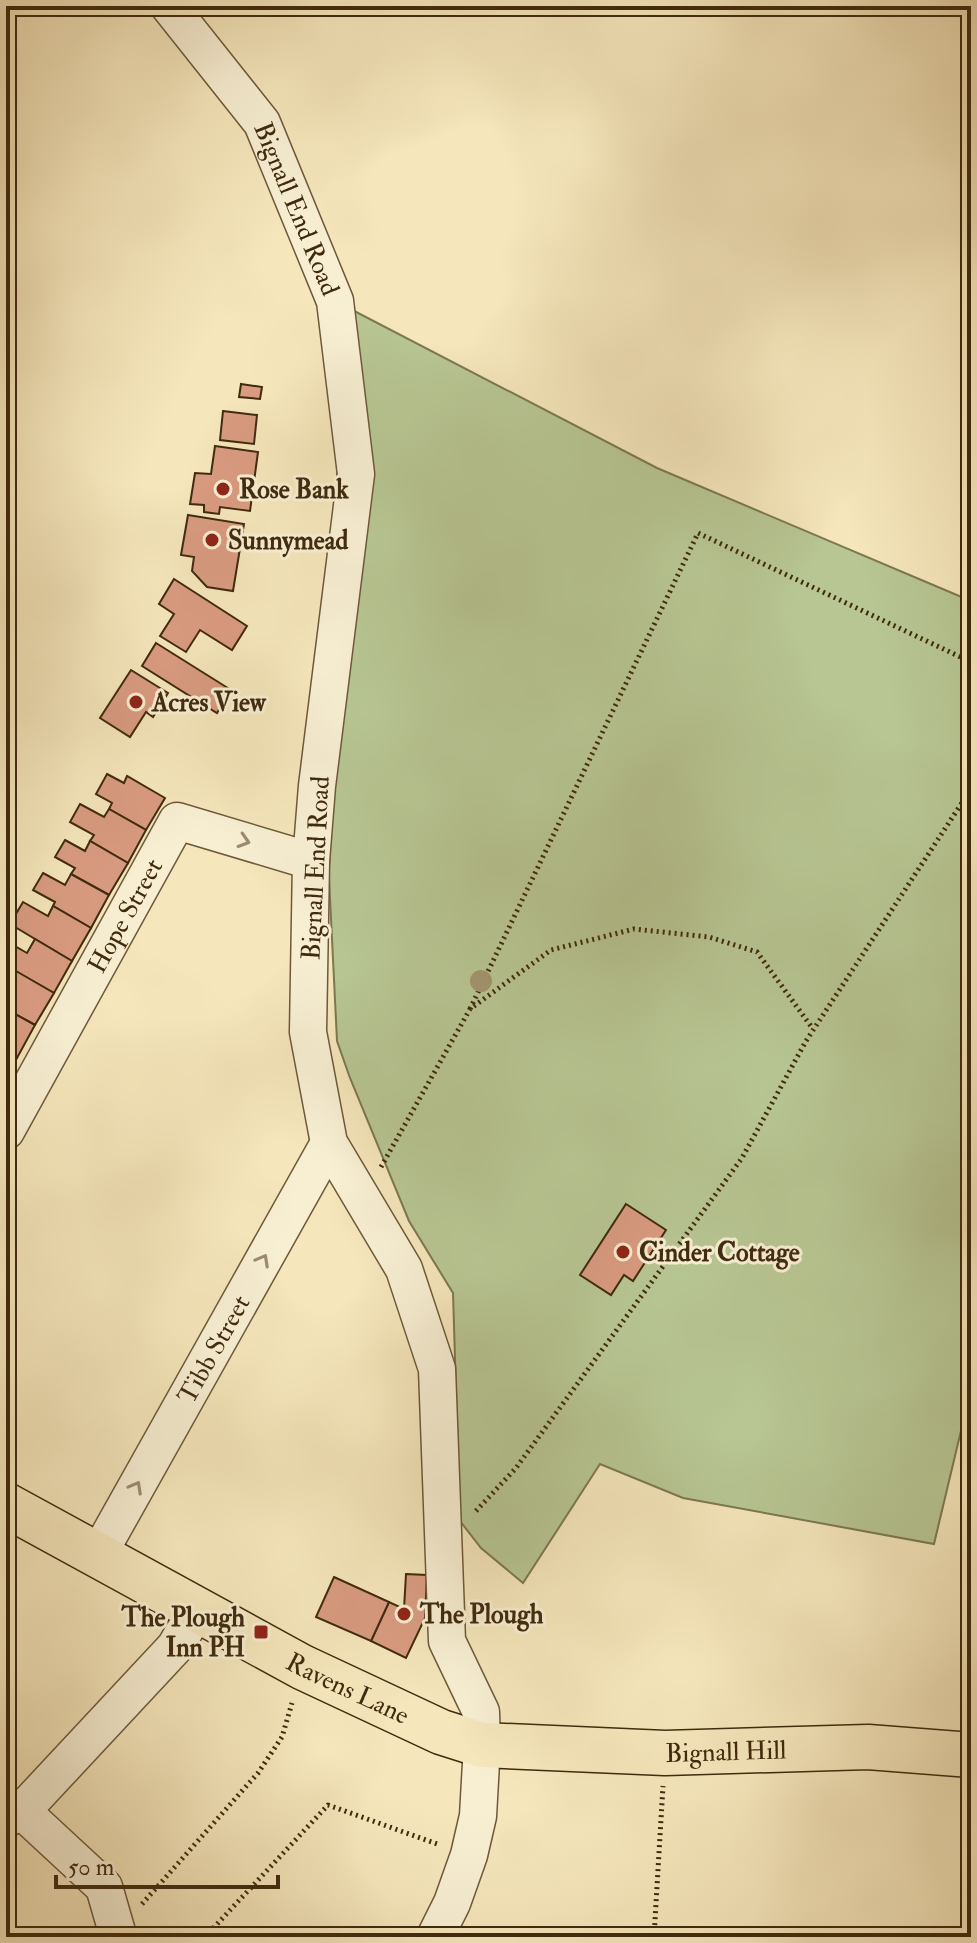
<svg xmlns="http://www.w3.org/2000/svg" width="977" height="1943" font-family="'IM FELL Double Pica',serif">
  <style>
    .green { fill: #b7c693; stroke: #7c7850; stroke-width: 2 }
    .building { fill: #d99b81; stroke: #402a0e; stroke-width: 2 }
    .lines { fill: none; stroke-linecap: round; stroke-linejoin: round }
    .minor-casing { stroke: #6d5939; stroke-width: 39 }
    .major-casing { stroke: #402a0e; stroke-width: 47 }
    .path { stroke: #402a0e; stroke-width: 5; stroke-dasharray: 2 4; stroke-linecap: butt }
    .minor { stroke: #f8efd3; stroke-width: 36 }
    .major { stroke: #f5e6bb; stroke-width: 44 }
    .tree { fill: #a2946e }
    .oneway { stroke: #9c8c70 }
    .poi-dot { fill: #8f2418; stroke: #f8efd3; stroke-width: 3 }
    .labels { text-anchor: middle; stroke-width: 6; stroke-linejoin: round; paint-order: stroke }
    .street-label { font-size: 26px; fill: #402a0e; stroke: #f8efd3 }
    .poi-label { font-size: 26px; font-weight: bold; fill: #402a0e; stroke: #f8efd3; text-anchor: start }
  </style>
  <rect width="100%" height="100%" fill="#f5e6bb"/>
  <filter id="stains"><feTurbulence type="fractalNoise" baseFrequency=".0025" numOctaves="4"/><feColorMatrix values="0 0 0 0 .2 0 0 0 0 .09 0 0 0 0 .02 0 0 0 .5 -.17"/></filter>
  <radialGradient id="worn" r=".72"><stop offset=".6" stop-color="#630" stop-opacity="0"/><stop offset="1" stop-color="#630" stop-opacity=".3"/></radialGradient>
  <path class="green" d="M335 301 657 468 971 601V1389L934 1544 683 1498 600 1464 523 1583 481 1548 460 1521 453 1293 409 1221 350 1078 337 1041 326 816 339 611Z"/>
  <g class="building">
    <path d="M241 384 262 387 260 399 239 397Z"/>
    <path d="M223 411 257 415 254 444 220 440Z"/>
    <path d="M215 446 258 452 250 511 220 507 219 514 204 512V505L190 504 195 473 211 474Z"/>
    <path d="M188 515 244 524 233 591 207 587 192 571 194 557 181 555Z"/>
    <path d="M174 579 247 626 232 650 200 630 186 652 160 636 174 614 159 604Z"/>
    <path d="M156 643 231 690 217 713 142 666Z"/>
    <path d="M131 670 168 693 153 717 146 712 130 737 100 718Z"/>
    <path d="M107 774 124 783 127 776 165 798 146 830 109 809 112 803 96 794Z"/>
    <path d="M80 804 104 817 109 809 146 830 128 863 90 841 94 835 70 822Z"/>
    <path d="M65 840 85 851 90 841 128 863 109 895 71 874 75 868 55 857Z"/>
    <path d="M43 873 65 885 71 874 109 895 91 928 53 906 55 902 33 890Z"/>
    <path d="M23 902 48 916 53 906 91 928 72 961 10 924Z"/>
    <path d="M35 939 72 961 54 993 6 966V941L27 953Z"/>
    <path d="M16 971 54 993 35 1025 6 1009V981L9 983Z"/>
    <path d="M6 1009 35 1025 17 1058 6 1052Z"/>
    <path d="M6 1052 17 1058 6 1077Z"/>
    <path d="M626 1204 666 1230 633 1281 624 1275 611 1295 580 1275Z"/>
    <path d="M406 1574 427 1575 425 1618 406 1658 371 1641 389 1602 404 1609Z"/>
    <path d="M334 1577 389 1602 371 1641 316 1617Z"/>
  </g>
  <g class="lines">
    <defs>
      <g id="minor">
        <path id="s1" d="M169 6 262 123 335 301 356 474 317 786 311 861 308 1032 329 1143 404 1269 437 1369 447 1641 481 1712 482 1745 478 1816 469 1855 452 1903 435 1937"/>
        <path id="s2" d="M6 1131 177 821 311 861"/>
        <path id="s3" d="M98 1555 329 1143"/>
        <path d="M22 1811 104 1887 117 1932 115 1937"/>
        <path d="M6 1819 22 1811 175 1647 197 1610"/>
      </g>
      <g id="major">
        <path id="s4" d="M6 1505 302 1667 441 1732 482 1745 665 1753 868 1747 971 1755"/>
      </g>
    </defs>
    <use href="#minor" class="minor-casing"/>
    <use href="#major" class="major-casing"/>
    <g class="path">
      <path d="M470 1009 698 533 971 662"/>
      <path d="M381 1167 470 1009 551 950 634 929 709 937 757 952 813 1029"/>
      <path d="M476 1511 516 1468 742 1158 806 1041 971 789"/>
      <path d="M142 1904 258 1773 282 1737 292 1703"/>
      <path d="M205 1937 328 1805 440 1845"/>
      <path d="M654 1937 663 1786"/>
    </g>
    <use href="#minor" class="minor"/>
    <use href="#major" class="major"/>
  </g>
  <circle class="tree" cx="481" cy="981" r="11"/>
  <defs><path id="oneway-chevron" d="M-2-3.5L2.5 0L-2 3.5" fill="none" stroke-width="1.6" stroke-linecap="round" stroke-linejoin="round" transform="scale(2)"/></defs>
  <g class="oneway">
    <use href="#oneway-chevron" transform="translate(244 841) rotate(17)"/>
    <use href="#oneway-chevron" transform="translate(263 1260) rotate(-61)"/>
    <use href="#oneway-chevron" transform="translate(136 1487) rotate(-61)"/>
  </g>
  <g class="poi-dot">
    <circle cx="223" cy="489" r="8"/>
    <circle cx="212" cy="540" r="8"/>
    <circle cx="136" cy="702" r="8"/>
    <circle cx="623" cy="1252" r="8"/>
    <circle cx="404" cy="1614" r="8"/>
    <rect x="253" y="1624" width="16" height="16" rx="4"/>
  </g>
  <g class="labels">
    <g class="street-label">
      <text dy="9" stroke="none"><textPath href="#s1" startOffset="242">Bignall End Road</textPath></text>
      <text transform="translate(315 868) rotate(-87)" y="9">Bignall End Road</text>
      <text dy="9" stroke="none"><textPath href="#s2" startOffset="246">Hope Street</textPath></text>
      <text dy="9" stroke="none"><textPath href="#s3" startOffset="236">Tibb Street</textPath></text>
      <text dy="9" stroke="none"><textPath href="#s4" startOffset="388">Ravens Lane</textPath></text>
      <text dy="9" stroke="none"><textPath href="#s4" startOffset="778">Bignall Hill</textPath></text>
    </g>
    <g class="poi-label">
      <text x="239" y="498">Rose Bank</text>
      <text x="228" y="549">Sunnymead</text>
      <text x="152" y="711">Acres View</text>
      <text x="639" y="1261">Cinder Cottage</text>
      <text x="420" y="1623">The Plough</text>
      <text x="245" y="1626" text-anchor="end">The Plough<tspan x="245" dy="30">Inn PH</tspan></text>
    </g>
  </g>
  <rect width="977" height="1943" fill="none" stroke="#f5e6bb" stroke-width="32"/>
  <rect x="8" y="8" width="961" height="1927" fill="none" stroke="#402a0e" stroke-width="4"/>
  <rect x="16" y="16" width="945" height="1911" fill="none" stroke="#402a0e" stroke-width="2"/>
  <path d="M56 1875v12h222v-12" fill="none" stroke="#402a0e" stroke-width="4"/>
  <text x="68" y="1875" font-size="24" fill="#402a0e" stroke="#f8efd3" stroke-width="6" paint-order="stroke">50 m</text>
  <rect width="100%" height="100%" filter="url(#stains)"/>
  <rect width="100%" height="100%" fill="url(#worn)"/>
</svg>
